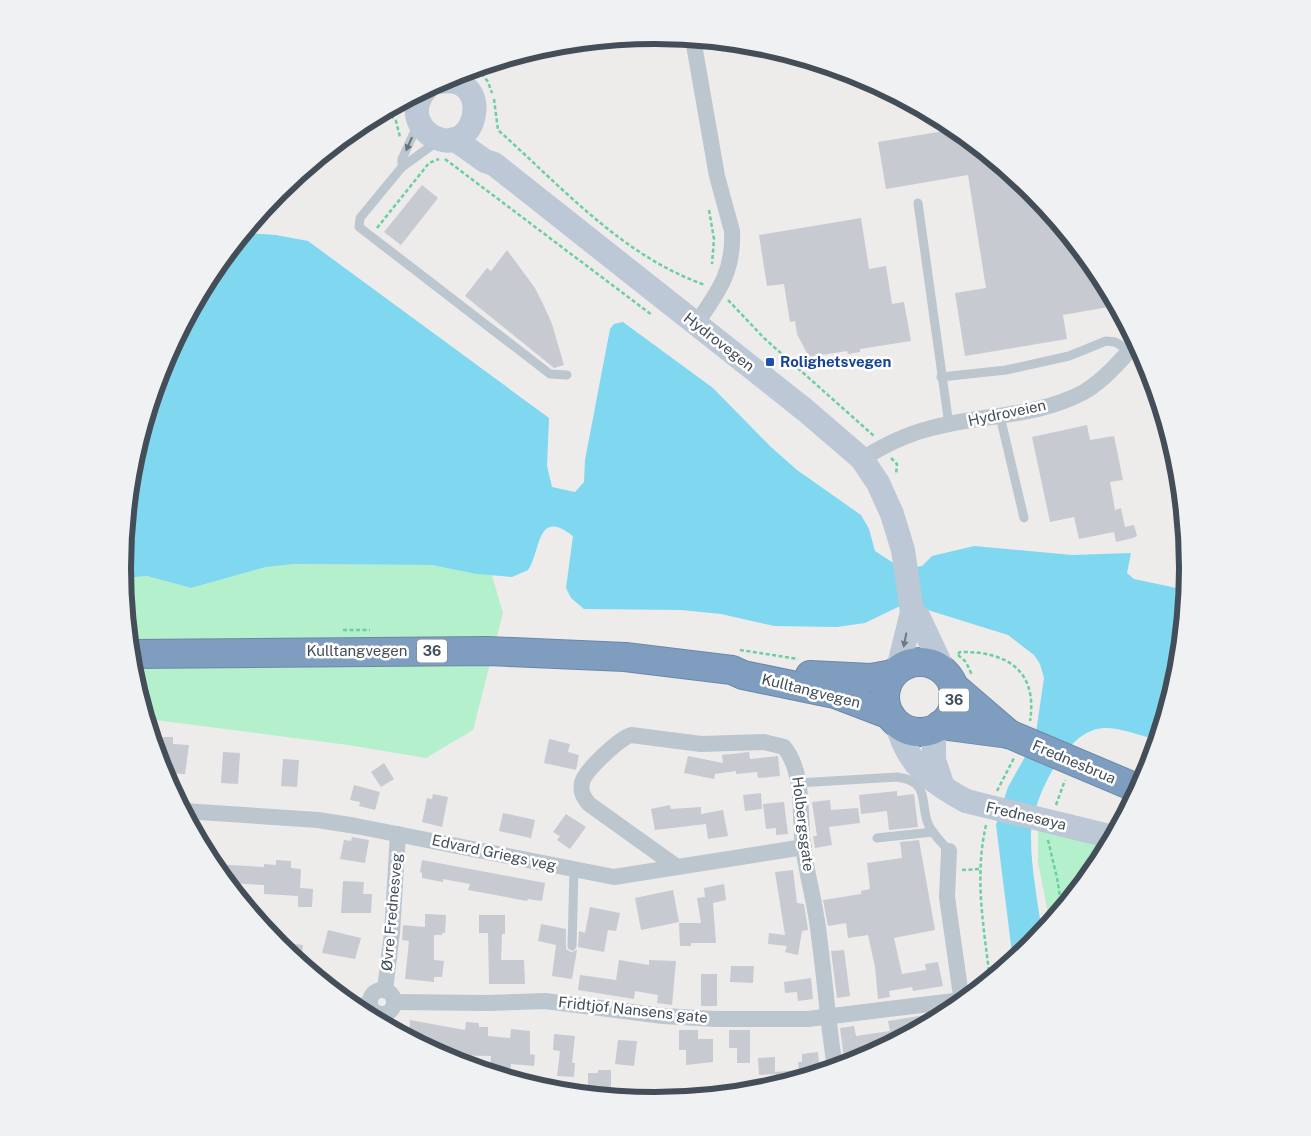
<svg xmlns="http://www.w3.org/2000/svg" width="1311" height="1136" font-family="'Public Sans',sans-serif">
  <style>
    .green { fill: #b5f0cc }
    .water { fill: #7fd8f0 }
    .building { fill: #c7cad1 }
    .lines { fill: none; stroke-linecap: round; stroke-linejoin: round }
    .highway-casing { stroke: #6a88a9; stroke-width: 30 }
    .path { stroke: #6bcf9f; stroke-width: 2.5; stroke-dasharray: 4 2.5; stroke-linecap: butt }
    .lane { stroke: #bbc6cf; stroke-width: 9 }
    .street { stroke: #bbc6cf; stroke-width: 16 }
    .secondary { stroke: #bcc8d6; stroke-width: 24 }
    .highway { stroke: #7f9dbe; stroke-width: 28 }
    .highway-bridge-casing { stroke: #6a88a9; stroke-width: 30; stroke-linecap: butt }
    .secondary-bridge { stroke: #bcc8d6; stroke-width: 24 }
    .highway-bridge { stroke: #7f9dbe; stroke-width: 28 }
    .oneway { fill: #67727c }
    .oneway2 { fill: #6d7985 }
    .transit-dot { fill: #1a4fb4; stroke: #fff; stroke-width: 2 }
    .labels { text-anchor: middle; stroke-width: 5; stroke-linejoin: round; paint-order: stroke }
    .shield { fill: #fff; stroke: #7b838b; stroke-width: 1 }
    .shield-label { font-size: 14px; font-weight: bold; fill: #434e59 }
    .street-label { font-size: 15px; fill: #434e59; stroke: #fff }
    .transit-label { font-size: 15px; font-weight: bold; fill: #164399; stroke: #fff; text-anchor: start }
    .rim { fill: none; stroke: #434e59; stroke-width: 6 }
  </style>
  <rect width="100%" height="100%" fill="#eeebeb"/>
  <g class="green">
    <path d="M295 564 432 565 492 575 503 613 473 730 426 758 348 745 147 719 133 672 124 578 147 576 191 588 266 567Z"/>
    <path d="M1038 830 1108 846 1099 864 1050 923 1038 862Z"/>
  </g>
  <path class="water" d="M245 233 276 235 308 241 549 418 547 466 552 487 575 492 584 482 585 460 610 329 614 324 623 322 713 388 771 447 797 470 861 515 869 529 875 551 898 566 909 568 922 566 932 556 974 546 1072 555 1131 553 1127 573 1134 579 1186 590 1178 672 1158 740C1141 736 1122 728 1105 728 1065 728 1030 803 1031 838 1031 869 1038 902 1042 933L1032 945 1013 961 996 825 1008 787 1035 739 1044 678 1040 664 1034 655 1008 635 918 607H898L865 623 837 627 774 626 721 614 681 610 584 609 571 598 566 588 573 536C536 507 541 552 528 570L512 577 477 574 432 565 295 564 266 567 191 588 147 576 124 578 123 568 133 464 163 364 212 272Z"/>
  <g class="building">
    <path d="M956 129 1033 191 1099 272 1112 297 1114 306 1063 315 1067 339 965 356 955 293 986 288 968 175 886 189 878 142Z"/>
    <path d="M422 185 438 198 401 245 384 232Z"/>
    <path d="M861 218 869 269 886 266 892 304 904 302 911 341 860 349V352L848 354 847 351 809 357 797 334 795 321 790 322 784 284 767 286 759 235Z"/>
    <path d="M507 250 535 288 544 306 552 324 564 365 554 368 465 296 487 268 491 271Z"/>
    <path d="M1087 425 1090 440 1114 436 1123 480 1110 482 1115 510 1121 508 1125 527 1134 525 1137 536 1133 538 1116 542 1114 532 1079 539 1074 517 1050 522 1032 437Z"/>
    <path d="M162 737H173V744L189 745 185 774 166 773 167 756 160 755Z"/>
    <path d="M549 739 570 744 568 752 579 755 576 770 544 763Z"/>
    <path d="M223 752 240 753 238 784 221 783Z"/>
    <path d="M749 752 750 759 778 756 780 776 758 778 757 772 736 774V771L715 774 714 779 684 773 688 756 723 763 722 755Z"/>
    <path d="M283 759 299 760 297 787 281 786Z"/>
    <path d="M384 763 394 779 381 787 371 772Z"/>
    <path d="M354 785 380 792 375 810 359 806 360 802 350 800Z"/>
    <path d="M897 791V796L914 794 918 827 889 830 887 811 861 814 859 795Z"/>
    <path d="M761 793 762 809 745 811 743 795Z"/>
    <path d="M433 794 448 797 442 827 422 822 427 798 432 799Z"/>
    <path d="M830 800 831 810 858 808 860 823 829 827 832 845 815 848 813 836H817L812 802Z"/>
    <path d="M784 802 788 834 776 835V828L766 829 763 804Z"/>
    <path d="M670 805 671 809 701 807V814L723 810 728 836 708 839 706 824 655 830 651 809Z"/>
    <path d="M503 813 535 820 531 838 499 831Z"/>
    <path d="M566 814 586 827 570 849 557 840 560 836 553 832Z"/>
    <path d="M352 837 369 840 365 863 340 859 344 840 351 841Z"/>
    <path d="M919 840 935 930 894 938 902 974 926 970 925 964 938 962 943 986 913 991 912 987 889 991 890 997 878 999 875 967 868 935 848 938 846 923 828 926 823 900 861 894V891L870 889 867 863 902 858 900 842Z"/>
    <path d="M276 860 291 861V868L301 869 300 888 313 889 312 907H298V896L264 894V885L228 883 212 864 264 867V864L276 865Z"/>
    <path d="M422 860 545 883 542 901 528 899 527 901 468 890 470 884 443 879V882L422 878V873L420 872Z"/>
    <path d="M793 870 797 903 804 904 808 930 802 931 798 955 785 952 787 946 768 944 769 933 785 935 775 872Z"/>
    <path d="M343 881 364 882 363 894H372L371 913H341Z"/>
    <path d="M724 884 726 900 713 903 716 943H691V946H680L679 923H701L697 898 705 897 704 888Z"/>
    <path d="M673 890 679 922 641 930 635 898Z"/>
    <path d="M590 907 620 913 616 931 608 930 604 952 578 947 579 931 585 933Z"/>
    <path d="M425 914 446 915 445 933H442V935H434V960L444 961 442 977H434V982L405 979 409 941 402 940 403 925 425 927Z"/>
    <path d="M479 915H505V934H502L501 960H524L525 984H489L488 933H479Z"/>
    <path d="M541 924 566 929V949L571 952 577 950 572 979 552 976 556 945 538 941Z"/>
    <path d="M328 930 361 938 355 959 322 953Z"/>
    <path d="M276 942 303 945 301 963 278 945Z"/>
    <path d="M844 950 850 996 837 998 831 951Z"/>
    <path d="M619 960 649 965V960L676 961 672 1005 657 1003 658 995 635 991 634 999 578 990 580 975 616 980Z"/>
    <path d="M731 966H754L753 983 730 982Z"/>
    <rect x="701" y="974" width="16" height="32"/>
    <path d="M811 978 813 999 798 1001 797 992 785 993 784 982Z"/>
    <path d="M925 1015 926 1025 859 1061 845 1065 840 1028 854 1026 856 1036 890 1031 888 1021Z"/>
    <path d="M410 1020 465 1030 466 1022 479 1023V1027H488V1036L510 1038 511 1029 530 1031V1054L535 1055 534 1066 511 1064 510 1078 490 1072 491 1056 441 1055 431 1050 432 1043 416 1042 409 1038Z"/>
    <path d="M679 1030H698V1039H713V1062L686 1065V1050H679Z"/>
    <path d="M729 1030H750V1063H737V1048H729Z"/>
    <path d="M554 1034 575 1036 572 1063H575L574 1077 557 1076 560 1051 553 1050Z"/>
    <path d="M618 1040 637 1041 634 1066 615 1064Z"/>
    <path d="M818 1052 820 1072 776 1083 775 1072 799 1070 798 1062H802V1054Z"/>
    <path d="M775 1057V1074L759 1075 758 1058Z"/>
    <path d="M598 1070H611V1097L588 1094V1073H598Z"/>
  </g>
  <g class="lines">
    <defs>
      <g id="highway">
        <path d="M131 654 488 651 625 657 732 670 743 675 835 694 890 715"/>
        <circle cx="920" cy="697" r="35"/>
        <path d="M810 675 871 678 893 674"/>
        <path d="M953 686 1009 734"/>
        <path d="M940 725 1009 734"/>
      </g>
    </defs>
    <use href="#highway" class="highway-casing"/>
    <g class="path">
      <path d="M478 68 488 82 492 93"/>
      <path d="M494 99 498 130C561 186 622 256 705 285"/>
      <path d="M386 111 396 121 400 137"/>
      <path d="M445 159 652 315"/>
      <path d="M709 210 714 239 712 264"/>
      <path d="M377 228 429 163 439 159"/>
      <path d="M728 300 764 338 874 436"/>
      <path d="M891 458 897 464 896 475"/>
      <path d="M343 630H370"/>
      <path d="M740 650 798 659"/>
      <path d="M958 654 960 652C1006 651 1038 670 1030 721"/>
      <path d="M958 655 966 662 972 675"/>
      <path d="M997 791 1014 758"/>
      <path d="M1056 805 1065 780"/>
      <path d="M986 825C974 877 984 928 990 980"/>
      <path d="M1048 840 1057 878 1062 909"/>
      <path d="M962 870 980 869"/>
    </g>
    <g class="lane">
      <path d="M438 141 402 167 360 218 359 227 550 374 567 375"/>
      <path d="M402 167V159L418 124"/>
      <path d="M918 203 949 425"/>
      <path d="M941 377 1006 370 1069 356 1106 341 1115 342 1129 350"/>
      <path d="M1000 416 1024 518"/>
      <path d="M798 783 897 777C932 781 919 806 929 826 934 835 942 843 949 851"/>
      <path d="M877 838 933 832"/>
      <path d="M572 946 574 871"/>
    </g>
    <g class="street">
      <path d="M693 39 717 176 732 231C734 272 718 292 696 324"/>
      <path d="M862 459C883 446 904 435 928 429 979 414 1036 418 1084 392 1104 380 1122 360 1136 342"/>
      <path d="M184 811 318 820 356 826 614 877 804 847"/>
      <path d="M949 851 947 897 962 1003"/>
      <path d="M677 867 589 804C584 798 580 792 582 783 584 771 619 739 631 735L701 744 764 742 784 747C805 773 799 814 803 846 807 876 816 906 819 936 825 980 828 1024 835 1068"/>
      <circle cx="382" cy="1002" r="12"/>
      <path d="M385 990 392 933 398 834"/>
      <path d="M394 1002 488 1003 545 1001 663 1016 716 1019H808L962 1000"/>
      <path d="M352 1005 370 1006"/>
    </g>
    <g class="secondary">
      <path d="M426 89C420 96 416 104 417 114 418 123 424 131 432 136 478 161 495 73 440 82"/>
      <path d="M454 139 485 161 494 164 805 410 862 459 878 483 892 514 903 550 912 612"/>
      <path d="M912 612 919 618 944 671"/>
      <path d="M898 669 912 612"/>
      <path d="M897 724C908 766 930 781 966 801"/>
      <path d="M934 729V760L943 787"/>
      <path d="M1068 826 1113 837"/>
    </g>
    <use href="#highway" class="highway"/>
    <defs>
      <path id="highway-bridge" d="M1009 734 1139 789"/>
    </defs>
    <use href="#highway-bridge" class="highway-bridge-casing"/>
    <path class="secondary-bridge" d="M966 801 1068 826"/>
    <use href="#highway-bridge" class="highway-bridge"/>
  </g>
  <defs><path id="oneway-solid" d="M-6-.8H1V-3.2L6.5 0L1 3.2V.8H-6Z" transform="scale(1.25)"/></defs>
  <use class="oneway" href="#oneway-solid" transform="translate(409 144) rotate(114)"/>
  <use class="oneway2" href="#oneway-solid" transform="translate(905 640) rotate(101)"/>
  <rect class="transit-dot" x="765" y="357" width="10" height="10" rx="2.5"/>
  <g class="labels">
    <g class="shield">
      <rect x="417" y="639.5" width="30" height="23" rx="4"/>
      <rect x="939" y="688.5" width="30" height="23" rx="4"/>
    </g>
    <g class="shield-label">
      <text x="432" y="656">36</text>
      <text x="954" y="705">36</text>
    </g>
    <g class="street-label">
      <text transform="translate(719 342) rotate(38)" y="5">Hydrovegen</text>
      <text transform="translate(1007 413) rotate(-12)" y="5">Hydroveien</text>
      <text x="357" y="656">Kulltangvegen</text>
      <text transform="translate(811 691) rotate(14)" y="5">Kulltangvegen</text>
      <text transform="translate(1074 762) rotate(23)" y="5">Frednesbrua</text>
      <text transform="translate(1026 816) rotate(13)" y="5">Frednesøya</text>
      <text transform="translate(803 824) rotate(83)" y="5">Holbergsgate</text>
      <text transform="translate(494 853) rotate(12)" y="5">Edvard Griegs veg</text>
      <text transform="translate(392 912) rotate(-85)" y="5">Øvre Frednesveg</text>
      <text transform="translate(633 1010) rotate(6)" y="5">Fridtjof Nansens gate</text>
    </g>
    <g class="transit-label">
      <text x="780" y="367">Rolighetsvegen</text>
    </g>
  </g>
  <path d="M0 0H1311V1136H0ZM131 568a524 524 0 1 1 1048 0a524 524 0 1 1-1048 0Z" fill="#f0f1f2" fill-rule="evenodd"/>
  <path class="rim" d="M131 568a524 524 0 1 1 1048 0a524 524 0 1 1-1048 0Z"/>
</svg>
